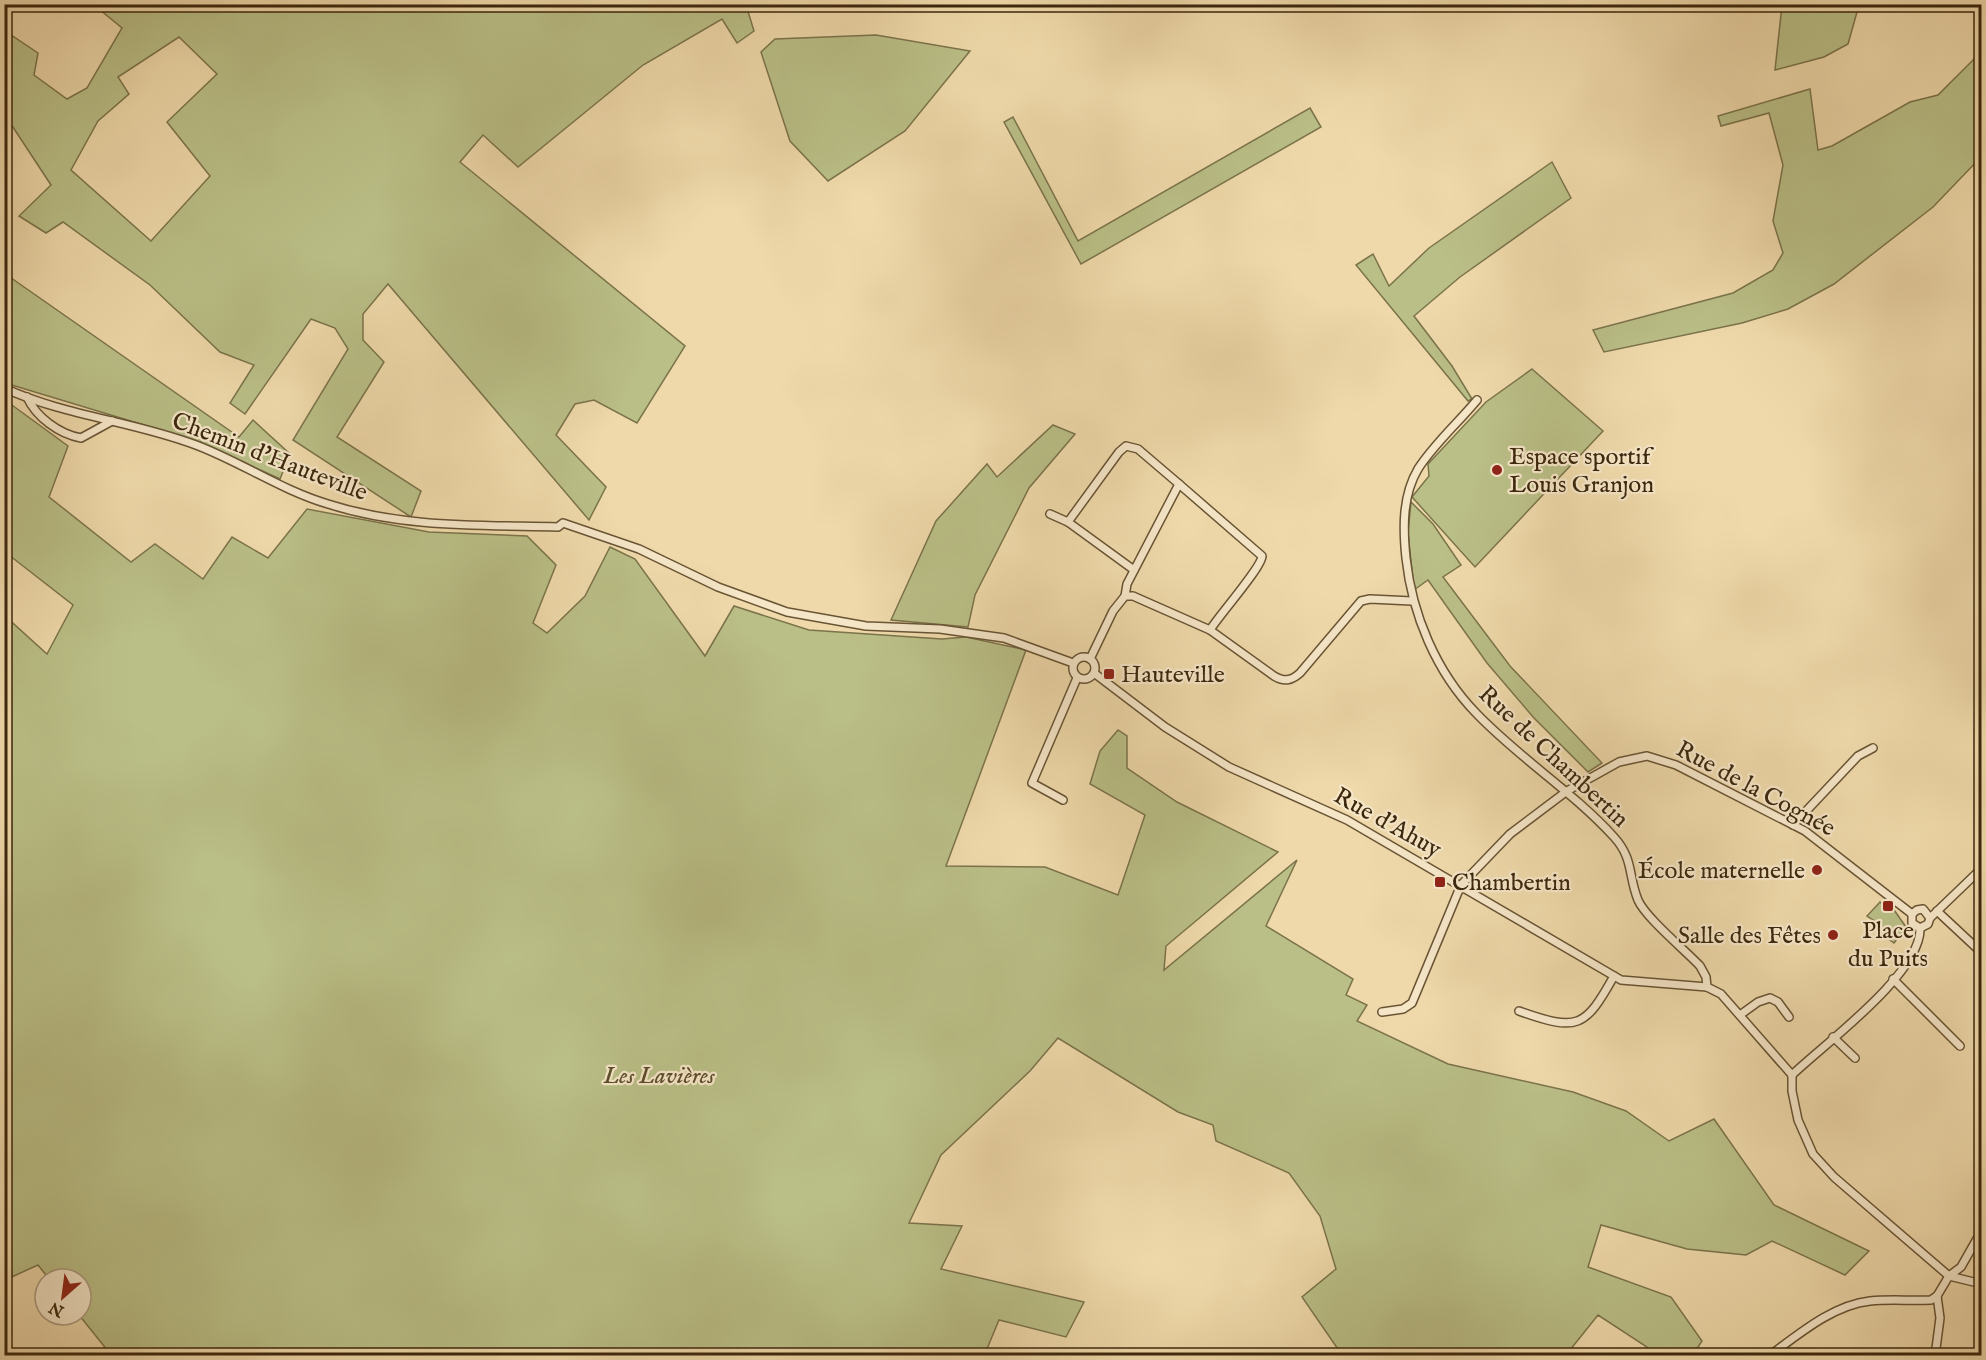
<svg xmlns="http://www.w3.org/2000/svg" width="1986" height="1360" font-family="'IM FELL English',serif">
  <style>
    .green { fill: #babf87; stroke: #7b734a; stroke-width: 1.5; fill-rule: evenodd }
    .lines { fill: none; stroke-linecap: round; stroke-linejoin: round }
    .minor-casing { stroke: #695434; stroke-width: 10 }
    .minor { stroke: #f5e6c8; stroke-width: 7 }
    .poi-dot { fill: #8f2418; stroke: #f5e6c8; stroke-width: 2 }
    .labels { text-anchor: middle; stroke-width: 4.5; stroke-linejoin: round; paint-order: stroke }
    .street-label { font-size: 24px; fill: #3c270d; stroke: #f5e6c8 }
    .poi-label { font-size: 24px; fill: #3c270d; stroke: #f5e6c8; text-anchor: start }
    .park-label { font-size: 24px; font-style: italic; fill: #5c4d2c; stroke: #f5e6c8 }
  </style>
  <rect width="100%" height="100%" fill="#efd9aa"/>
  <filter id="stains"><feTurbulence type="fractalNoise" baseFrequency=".00333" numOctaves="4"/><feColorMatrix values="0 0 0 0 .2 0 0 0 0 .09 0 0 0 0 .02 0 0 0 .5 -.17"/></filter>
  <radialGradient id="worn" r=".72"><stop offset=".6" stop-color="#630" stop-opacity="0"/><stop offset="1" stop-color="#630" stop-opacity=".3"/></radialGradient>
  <g class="green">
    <path d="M94 5H746L754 31 737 43 722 19 643 65 518 167 483 135 460 162 685 346 637 423 594 400 575 404 556 435 606 487 589 520 388 284 363 314V340L384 362 337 437 421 491 411 517 293 440 348 349 335 328 311 319 245 414 230 403 254 365 220 352 150 285 63 222 46 233 19 216 51 185 5 115V31L38 53 34 75 67 99 87 88 122 28ZM179 37 217 74 167 122 210 176 151 241 71 170 98 121 129 94 118 77Z"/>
    <path d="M1782 5V4L1859 5 1848 44 1824 57 1775 70Z"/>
    <path d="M876 35 970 51 905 131 828 181 790 141 761 52 775 39Z"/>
    <path d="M1975 58 1981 65V157L1933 207 1834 284 1788 309 1742 323 1604 352 1593 330 1733 293 1773 270 1783 253 1773 221 1783 165 1769 113 1721 126 1718 116 1810 89 1818 150 1832 146 1910 102 1938 95Z"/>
    <path d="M1310 108 1321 127 1081 264 1004 122 1013 117 1078 241Z"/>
    <path d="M1552 162 1571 198 1460 277 1414 316 1452 366 1472 399 1468 401 1356 265 1373 254 1389 286 1429 248Z"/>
    <path d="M4 273 239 437 253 420 290 454 280 479 200 442 5 383Z"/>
    <path d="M1532 369 1603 431 1475 567 1412 497 1429 476 1428 464 1486 402Z"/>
    <path d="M5 400 68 446 49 497 131 562 155 544 203 579 232 537 268 558 307 509 429 532 527 536 556 565 533 623 547 633 585 596 610 547 635 559 705 656 734 606 809 630 942 639 966 637 1026 650 946 866 1045 867 1118 895 1145 815 1090 784 1100 751 1118 730 1127 736V768L1177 802 1278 852 1166 946 1164 970 1297 860 1266 926 1353 979 1346 995 1367 1005 1357 1021 1448 1064 1573 1092 1626 1111 1669 1141 1714 1119 1774 1205 1869 1251 1845 1275 1772 1241 1746 1255 1687 1249 1601 1225 1588 1267 1671 1297 1702 1341 1693 1355H1654L1647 1347 1598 1315 1566 1355H1342L1302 1297 1336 1269 1320 1216 1289 1173 1216 1141 1213 1125 1178 1112 1058 1038 1030 1071 941 1155 909 1223 962 1226 941 1269 1084 1302 1066 1337 999 1320 984 1356 101 1355 108 1351 79 1315 81 1279H49L38 1265 5 1280V616L47 654 73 605 5 552Z"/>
    <path d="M1053 425 1075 434 1029 488 975 595 968 627 891 620 936 521 987 464 997 477Z"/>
    <path d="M1411 502 1433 524 1461 565 1443 577 1510 666 1602 763 1588 772 1534 718 1487 663 1428 580 1414 590 1408 533Z"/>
    <path d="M1880 902 1887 909 1892 907 1906 927 1894 943 1876 930 1879 924 1867 916Z"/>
  </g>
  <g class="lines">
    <defs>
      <g id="minor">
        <path d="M4 388C65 416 133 421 196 445 241 462 281 490 328 504 403 528 480 525 558 527L563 523 639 549 718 587 787 612 866 626 940 629 1004 638 1073 663"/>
        <path d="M27 397C36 417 59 434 81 438L112 421"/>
        <path d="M1477 400C1458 423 1434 444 1418 469 1402 496 1403 529 1406 558 1412 614 1436 672 1476 713 1519 758 1572 791 1614 837 1634 859 1628 876 1638 900 1645 917 1686 951 1700 966L1706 977 1707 987 1721 994 1792 1075"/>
        <path d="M1050 514 1068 522"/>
        <path d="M1134 570 1068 522 1119 452 1126 446 1138 449 1179 484"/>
        <path d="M1125 596 1127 584 1179 484 1262 556C1262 567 1220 614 1210 630"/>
        <circle cx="1084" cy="668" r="11"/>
        <path d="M1090 659 1113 611 1125 596H1133L1210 630 1274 676C1284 682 1291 681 1300 673L1361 601 1370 599 1412 601"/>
        <path d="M1094 673 1165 727 1229 767 1347 820 1621 980 1707 987"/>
        <path d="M1063 800 1032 783 1077 678"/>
        <path d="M1793 825 1858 756 1873 748"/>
        <path d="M1937 911 1982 953"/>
        <path d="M1912 914 1917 910 1923 909 1930 918"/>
        <path d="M1920 928 1928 924 1930 918 1982 868"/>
        <path d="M1893 979 1960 1046"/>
        <path d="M1519 1011C1578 1032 1585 1028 1614 976"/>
        <path d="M1382 1012 1403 1009 1412 1003 1461 885 1510 834 1567 791 1619 762 1647 756 1676 765 1805 831 1912 914V923L1920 928"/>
        <path d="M1740 1015 1758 1002 1770 998 1778 1002 1789 1017"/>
        <path d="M1833 1037 1855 1058"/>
        <path d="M1792 1075V1091L1798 1120 1813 1154 1834 1177 1949 1276"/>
        <path d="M1792 1075C1823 1045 1922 973 1920 928"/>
        <path d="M1949 1276 1961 1267 1982 1230"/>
        <path d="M1949 1276 1982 1284"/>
        <path d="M1769 1356C1799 1334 1833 1305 1870 1301 1890 1299 1911 1301 1931 1300L1937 1296 1949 1276"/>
        <path d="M1935 1356 1940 1318 1937 1296"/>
      </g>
    </defs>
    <use href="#minor" class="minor-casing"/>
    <use href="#minor" class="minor"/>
  </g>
  <g class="poi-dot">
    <circle cx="1497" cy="470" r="6"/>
    <rect x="1103" y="668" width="12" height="12" rx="3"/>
    <circle cx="1817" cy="870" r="6"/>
    <rect x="1434" y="876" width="12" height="12" rx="3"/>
    <rect x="1882" y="900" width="12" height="12" rx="3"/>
    <circle cx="1833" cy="935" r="6"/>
  </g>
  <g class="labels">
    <g class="street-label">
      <text transform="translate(270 456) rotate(21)" y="8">Chemin d'Hauteville</text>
      <text transform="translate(1554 756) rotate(43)" y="8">Rue de Chambertin</text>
      <text transform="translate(1756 788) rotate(28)" y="8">Rue de la Cognée</text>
      <text transform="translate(1388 822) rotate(29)" y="8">Rue d'Ahuy</text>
    </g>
    <g class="poi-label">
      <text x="1509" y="464">Espace sportif<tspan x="1509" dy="28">Louis Granjon</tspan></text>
      <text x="1121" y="682">Hauteville</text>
      <text x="1805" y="878" text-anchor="end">École maternelle</text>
      <text x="1452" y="890">Chambertin</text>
      <text x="1888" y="938" text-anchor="middle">Place<tspan x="1888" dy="28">du Puits</tspan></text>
      <text x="1821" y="943" text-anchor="end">Salle des Fêtes</text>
    </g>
    <g class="park-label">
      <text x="659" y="1083">Les Lavières</text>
    </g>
  </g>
  <rect width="1986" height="1360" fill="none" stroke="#efd9aa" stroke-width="24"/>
  <rect x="6" y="6" width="1974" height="1348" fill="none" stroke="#3c270d" stroke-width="3"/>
  <rect x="12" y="12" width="1962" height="1336" fill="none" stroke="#3c270d" stroke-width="1.5"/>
  <g transform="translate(63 1297) rotate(208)"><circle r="28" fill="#f5e6c8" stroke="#ab9a7d" stroke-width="1.5"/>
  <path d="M0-4.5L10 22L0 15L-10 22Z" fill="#8f2418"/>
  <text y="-9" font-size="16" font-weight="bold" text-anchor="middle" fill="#3c270d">N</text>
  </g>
  <rect width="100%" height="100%" filter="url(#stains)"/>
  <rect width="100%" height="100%" fill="url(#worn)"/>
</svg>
